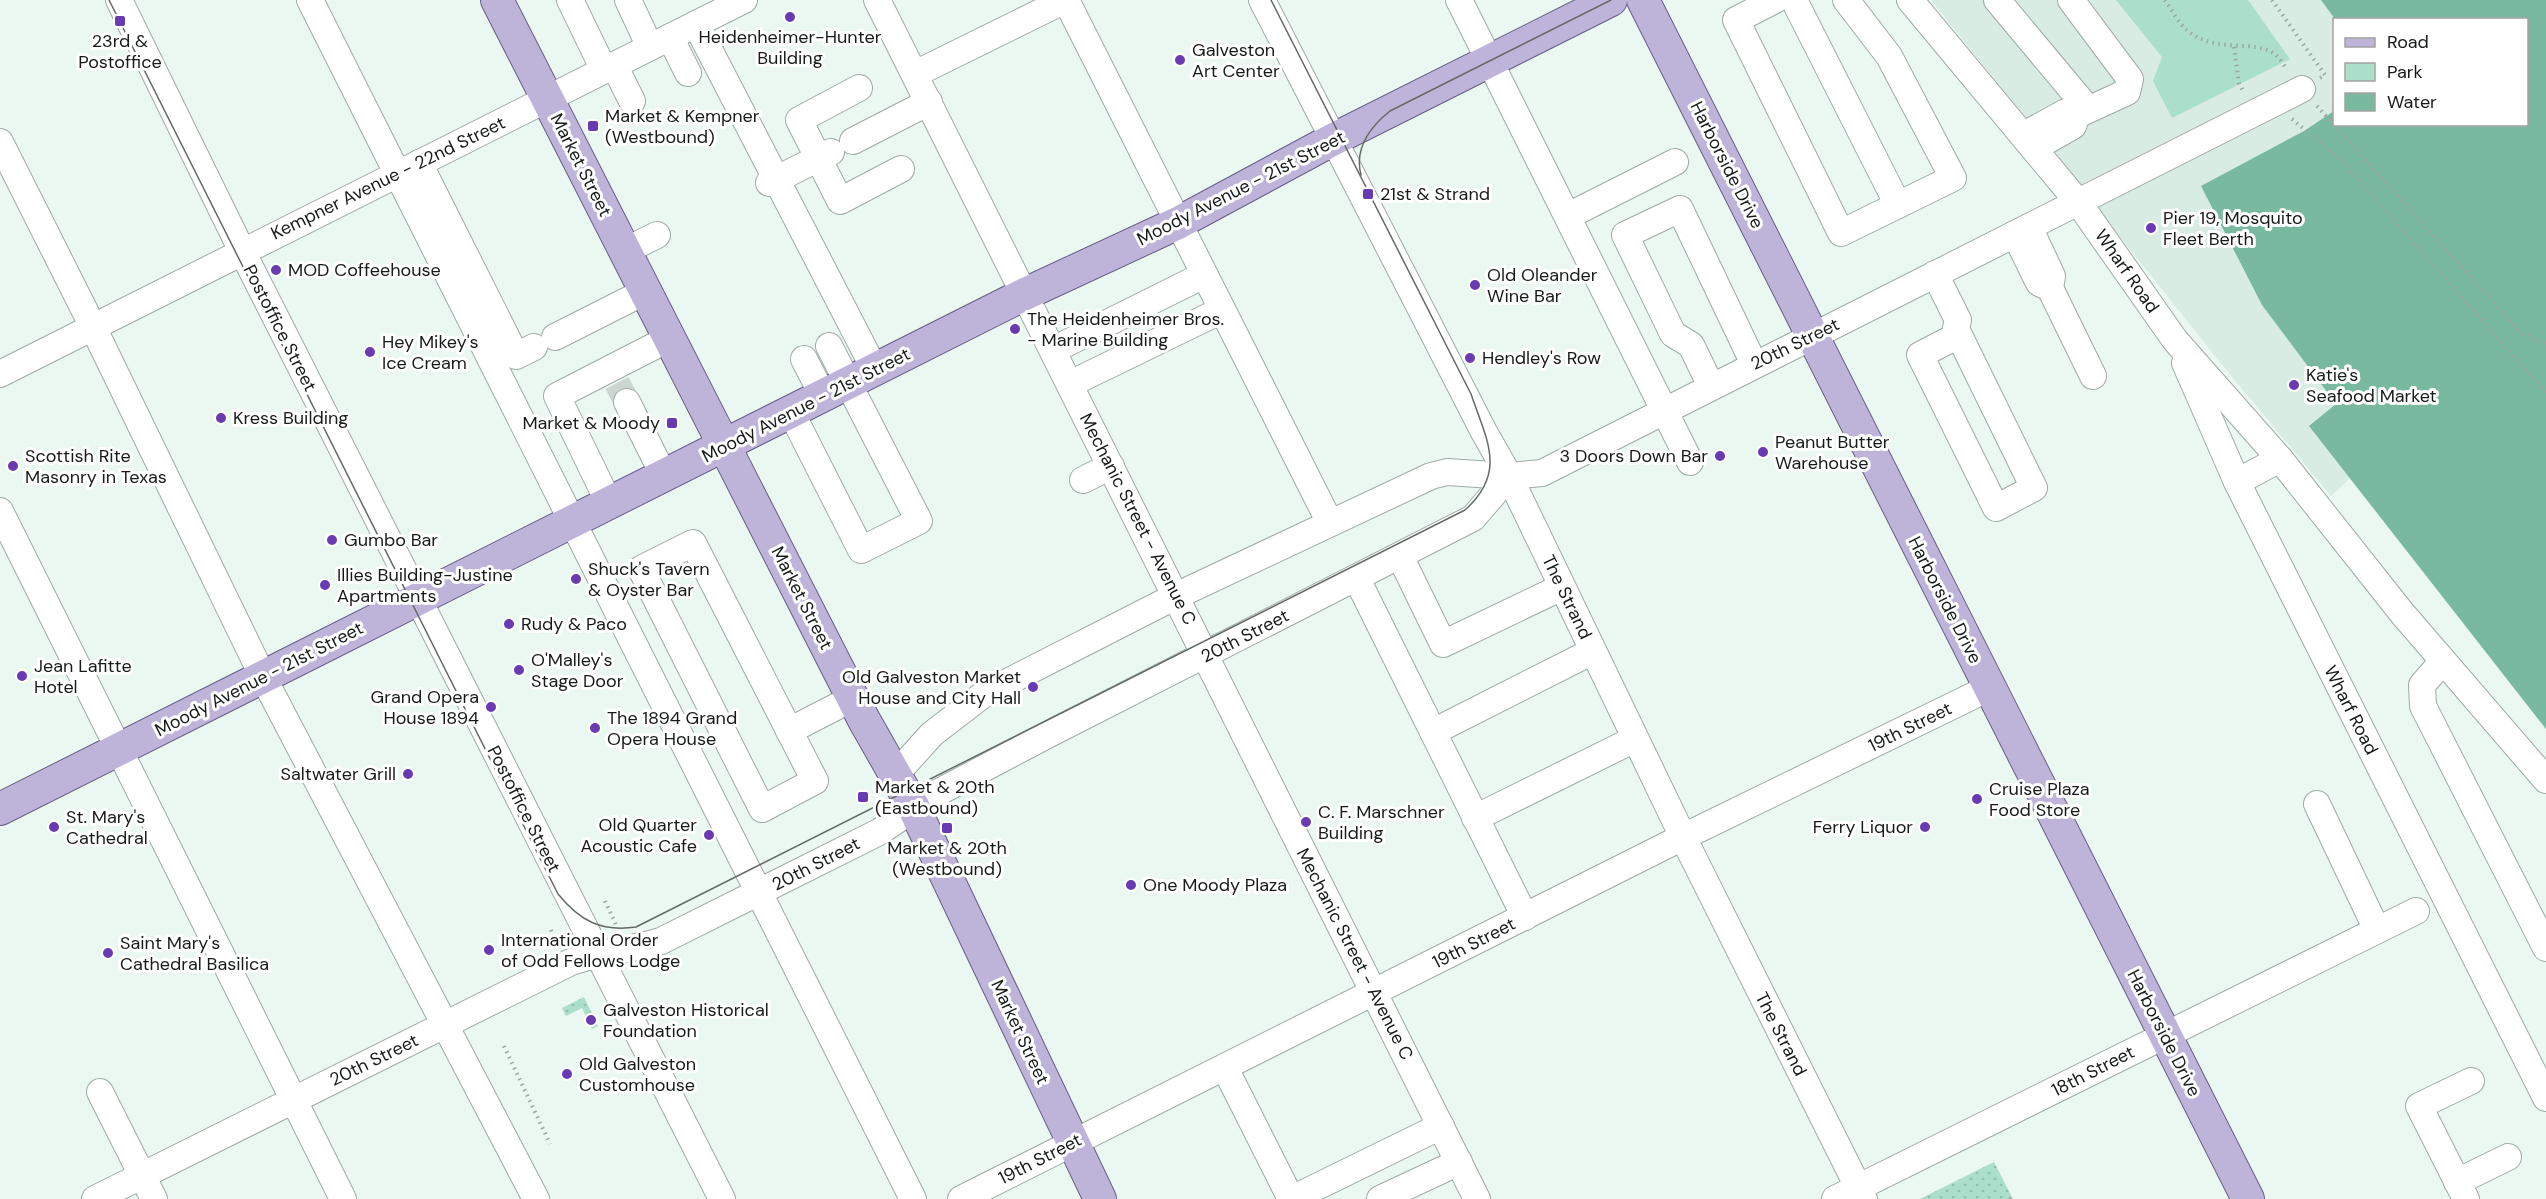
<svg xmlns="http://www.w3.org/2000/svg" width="2546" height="1199" font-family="'DM Sans',sans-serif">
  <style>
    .built { fill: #d8ece3 }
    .grass { fill: url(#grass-dots) }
    .park { fill: #abdfc9 }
    .water { fill: #78b99f }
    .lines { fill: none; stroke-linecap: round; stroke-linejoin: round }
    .minor-tunnel { stroke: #cbd6d0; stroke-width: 26; stroke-dasharray: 26 13; stroke-linecap: butt }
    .minor-casing { stroke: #9eaaa4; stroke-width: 28 }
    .major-casing { stroke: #675e86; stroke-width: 34 }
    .path { stroke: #9da6a1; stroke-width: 4; stroke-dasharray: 1.5 4.5; stroke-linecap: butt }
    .minor { stroke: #fff; stroke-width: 26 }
    .major { stroke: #beb4da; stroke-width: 32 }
    .tram { stroke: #636a67; stroke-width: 1.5 }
    .poi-dot { fill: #683bb3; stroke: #fff; stroke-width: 2 }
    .labels { text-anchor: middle; stroke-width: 6; stroke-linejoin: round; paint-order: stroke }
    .poi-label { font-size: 18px; fill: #161a18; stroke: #fff; text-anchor: start }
    .street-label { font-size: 18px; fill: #161a18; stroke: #fff }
  </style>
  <defs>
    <pattern id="grass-dots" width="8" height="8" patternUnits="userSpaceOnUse" patternTransform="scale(1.5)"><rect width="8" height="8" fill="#abdfc9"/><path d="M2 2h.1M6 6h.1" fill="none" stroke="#92bfac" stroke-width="1.8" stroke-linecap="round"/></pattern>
  </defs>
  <rect width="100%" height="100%" fill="#ebf7f1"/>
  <path class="built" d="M1931 0H2381L2391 19 2334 20V124L2544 296 2331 496 2223 366Z"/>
  <g class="grass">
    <path d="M584 997 598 1026 592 1029 582 1008 566 1016 562 1008Z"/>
    <path d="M1994 1162 2013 1199H1920Z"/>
  </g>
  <path class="park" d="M2116 0H2248L2290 59 2172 118 2153 81 2162 57Z"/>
  <path class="water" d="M2321 0H2546V729L2309 426 2336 404 2262 305 2201 186 2304 131 2334 111V124H2526V20L2335 19Z"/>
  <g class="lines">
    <path class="minor-tunnel" d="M617 383 627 402"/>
    <defs>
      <g id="minor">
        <path d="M119 0 242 251 722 1199"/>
        <path d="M310 0 913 1199"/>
        <path d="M570 0 604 70"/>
        <path d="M628 0 650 47"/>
        <path d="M877 0 1477 1199"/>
        <path d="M1066 0 1330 523"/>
        <path d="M1262 0 1484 432 1509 476 1683 837 1864 1199"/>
        <path d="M1459 0 1690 462"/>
        <path d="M1775 0 1736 20 1841 233 1953 178 1889 56 1846 0"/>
        <path d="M1794 0 1898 205"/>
        <path d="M1910 0 2078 202 2175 340 2280 459 2402 613 2546 780"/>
        <path d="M1997 0 2088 109"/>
        <path d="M2071 0 2130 79 2127 92 2077 115"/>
        <path d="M696 24 875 370"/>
        <path d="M670 37 688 73"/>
        <path d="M614 65 632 101"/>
        <path d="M915 74 1053 6"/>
        <path d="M859 88 799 120 840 201 901 169"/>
        <path d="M2024 135 2066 112 2077 115 2073 126 2034 148"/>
        <path d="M853 141 929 102"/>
        <path d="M0 142 93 327 263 677 536 1199"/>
        <path d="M419 163 516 356 534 347"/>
        <path d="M769 183 831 152"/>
        <path d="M1568 216 1675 162"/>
        <path d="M2015 234 2039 283 2050 288 2052 276 2029 227"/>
        <path d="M625 251 657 235"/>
        <path d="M1935 274 1958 320 1956 328 1959 335 2034 488 1996 508 1920 355 1959 335"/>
        <path d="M2050 288 2093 376"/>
        <path d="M555 337 646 291"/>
        <path d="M1053 350 1204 275"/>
        <path d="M804 359 823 396"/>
        <path d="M2185 363 2237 482 2546 1098"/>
        <path d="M0 374 744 0"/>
        <path d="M1070 384 1222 310"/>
        <path d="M1711 386 1691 345 1673 334 1625 235 1680 209 1754 364"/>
        <path d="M627 402 664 476"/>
        <path d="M791 412 861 550 919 521 829 346"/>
        <path d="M1083 480 1111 466"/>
        <path d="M2237 482 2280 459"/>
        <path d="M609 503 557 396 670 338"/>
        <path d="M0 511 343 1199"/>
        <path d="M693 543 815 781 762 809 641 569Z"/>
        <path d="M1400 556 1443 644 1562 587"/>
        <path d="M1357 579 1525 917"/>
        <path d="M2443 661 2422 685 2423 706 2546 948"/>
        <path d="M789 731 853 698"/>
        <path d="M1433 732 1593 651"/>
        <path d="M894 776 932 734 984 694 1176 596 1431 476 1447 472 1509 476 1542 473 2302 89"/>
        <path d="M2317 804 2377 930"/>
        <path d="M1475 818 1635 739"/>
        <path d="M1225 1068 1291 1199"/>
        <path d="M100 1092 154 1199"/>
        <path d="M2457 1182 2508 1157"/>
        <path d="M95 1199 571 962C601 952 631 950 661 941L879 832 939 792 1051 733 1473 518 1509 476"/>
        <path d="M961 1199 1683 837 1989 688"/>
        <path d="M1292 1199 1441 1126"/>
        <path d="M1380 1199 1459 1162"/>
        <path d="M1835 1199 2416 911"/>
        <path d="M2466 1199 2419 1106 2471 1081"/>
      </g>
      <g id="major">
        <path d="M497 0 864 720 914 808 1100 1199"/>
        <path d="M1643 0 2248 1199"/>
        <path d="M0 809 1025 294 1178 223 1332 140 1611 0"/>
      </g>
    </defs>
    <use href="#minor" class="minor-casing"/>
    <use href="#major" class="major-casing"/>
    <g class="path">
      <path d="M2165 0C2172 10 2178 23 2187 30 2216 55 2256 38 2276 55 2280 59 2284 65 2287 70"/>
      <path d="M2272 0 2325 75 2320 78"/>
      <path d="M2234 47 2239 83 2244 93"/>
      <path d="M2317 106 2521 333 2546 344"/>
      <path d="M2292 119 2344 163 2546 393"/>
      <path d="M605 901 617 927"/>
      <path d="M551 930 557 943"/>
      <path d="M504 1046 550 1144"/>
      <path d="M2010 1199 2011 1198"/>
    </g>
    <use href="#minor" class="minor"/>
    <use href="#major" class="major"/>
    <g class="tram">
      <path d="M109 0 558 894C580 921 601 932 636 927L1465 510C1507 472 1487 441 1471 394L1271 0"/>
      <path d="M1361 175C1354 148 1370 127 1390 111L1611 0"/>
    </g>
  </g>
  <g class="poi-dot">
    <circle cx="790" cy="17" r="6"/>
    <rect x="114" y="15" width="12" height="12" rx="3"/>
    <circle cx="1180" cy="60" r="6"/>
    <rect x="587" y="120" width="12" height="12" rx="3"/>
    <rect x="1362" y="188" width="12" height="12" rx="3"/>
    <circle cx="2151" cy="228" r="6"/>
    <circle cx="276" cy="270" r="6"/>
    <circle cx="1475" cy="285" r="6"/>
    <circle cx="1015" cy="329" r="6"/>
    <circle cx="370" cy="352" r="6"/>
    <circle cx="1470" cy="358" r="6"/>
    <circle cx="2294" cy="385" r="6"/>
    <circle cx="221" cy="418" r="6"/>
    <rect x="666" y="417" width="12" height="12" rx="3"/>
    <circle cx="1763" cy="452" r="6"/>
    <circle cx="1720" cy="456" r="6"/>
    <circle cx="13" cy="466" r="6"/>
    <circle cx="332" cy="540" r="6"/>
    <circle cx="576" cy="579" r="6"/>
    <circle cx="325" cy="585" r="6"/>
    <circle cx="509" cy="624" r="6"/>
    <circle cx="519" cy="670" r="6"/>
    <circle cx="22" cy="676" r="6"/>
    <circle cx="1033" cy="687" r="6"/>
    <circle cx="491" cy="707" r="6"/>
    <circle cx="595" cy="728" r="6"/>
    <circle cx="408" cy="774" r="6"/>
    <rect x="857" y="791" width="12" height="12" rx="3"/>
    <circle cx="1977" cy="799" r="6"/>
    <circle cx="1306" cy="822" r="6"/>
    <circle cx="54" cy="827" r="6"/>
    <circle cx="1925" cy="827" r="6"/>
    <rect x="941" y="822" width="12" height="12" rx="3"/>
    <circle cx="709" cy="835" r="6"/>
    <circle cx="1131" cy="885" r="6"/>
    <circle cx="489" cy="950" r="6"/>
    <circle cx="108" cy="953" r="6"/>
    <circle cx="591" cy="1020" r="6"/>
    <circle cx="567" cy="1074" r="6"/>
  </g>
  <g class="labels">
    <g class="poi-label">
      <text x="790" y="43" text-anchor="middle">Heidenheimer-Hunter<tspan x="790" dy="21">Building</tspan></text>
      <text x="120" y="47" text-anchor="middle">23rd &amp;<tspan x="120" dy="21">Postoffice</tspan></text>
      <text x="1192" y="56">Galveston<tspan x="1192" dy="21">Art Center</tspan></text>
      <text x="605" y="122">Market &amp; Kempner<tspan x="605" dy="21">(Westbound)</tspan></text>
      <text x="1380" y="200">21st &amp; Strand</text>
      <text x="2163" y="224">Pier 19, Mosquito<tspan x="2163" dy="21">Fleet Berth</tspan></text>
      <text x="288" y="276">MOD Coffeehouse</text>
      <text x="1487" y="281">Old Oleander<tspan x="1487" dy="21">Wine Bar</tspan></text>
      <text x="1027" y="325">The Heidenheimer Bros.<tspan x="1027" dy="21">- Marine Building</tspan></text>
      <text x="382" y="348">Hey Mikey's<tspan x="382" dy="21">Ice Cream</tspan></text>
      <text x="1482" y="364">Hendley's Row</text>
      <text x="2306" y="381">Katie's<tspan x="2306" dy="21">Seafood Market</tspan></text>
      <text x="233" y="424">Kress Building</text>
      <text x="660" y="429" text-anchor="end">Market &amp; Moody</text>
      <text x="1775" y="448">Peanut Butter<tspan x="1775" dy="21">Warehouse</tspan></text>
      <text x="25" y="462">Scottish Rite<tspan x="25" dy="21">Masonry in Texas</tspan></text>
      <text x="1708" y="462" text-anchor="end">3 Doors Down Bar</text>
      <text x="344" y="546">Gumbo Bar</text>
      <text x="588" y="575">Shuck's Tavern<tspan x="588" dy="21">&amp; Oyster Bar</tspan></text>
      <text x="337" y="581">Illies Building-Justine<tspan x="337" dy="21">Apartments</tspan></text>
      <text x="521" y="630">Rudy &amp; Paco</text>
      <text x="531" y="666">O'Malley's<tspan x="531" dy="21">Stage Door</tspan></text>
      <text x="34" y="672">Jean Lafitte<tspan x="34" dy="21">Hotel</tspan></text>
      <text x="1021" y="683" text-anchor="end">Old Galveston Market<tspan x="1021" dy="21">House and City Hall</tspan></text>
      <text x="479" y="703" text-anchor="end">Grand Opera<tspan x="479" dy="21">House 1894</tspan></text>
      <text x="607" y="724">The 1894 Grand<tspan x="607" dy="21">Opera House</tspan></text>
      <text x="396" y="780" text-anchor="end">Saltwater Grill</text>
      <text x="875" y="793">Market &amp; 20th<tspan x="875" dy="21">(Eastbound)</tspan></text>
      <text x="1989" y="795">Cruise Plaza<tspan x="1989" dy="21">Food Store</tspan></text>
      <text x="1318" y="818">C. F. Marschner<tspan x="1318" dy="21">Building</tspan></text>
      <text x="66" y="823">St. Mary's<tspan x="66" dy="21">Cathedral</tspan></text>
      <text x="697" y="831" text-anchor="end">Old Quarter<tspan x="697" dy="21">Acoustic Cafe</tspan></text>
      <text x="1913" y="833" text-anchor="end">Ferry Liquor</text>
      <text x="947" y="854" text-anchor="middle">Market &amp; 20th<tspan x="947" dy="21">(Westbound)</tspan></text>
      <text x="1143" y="891">One Moody Plaza</text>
      <text x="501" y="946">International Order<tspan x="501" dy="21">of Odd Fellows Lodge</tspan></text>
      <text x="120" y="949">Saint Mary's<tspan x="120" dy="21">Cathedral Basilica</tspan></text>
      <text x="603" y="1016">Galveston Historical<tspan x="603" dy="21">Foundation</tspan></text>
      <text x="579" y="1070">Old Galveston<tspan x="579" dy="21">Customhouse</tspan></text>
    </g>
    <g class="street-label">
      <text transform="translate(581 165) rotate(63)" y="6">Market Street</text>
      <text transform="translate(1727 165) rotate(63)" y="6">Harborside Drive</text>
      <text transform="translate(388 178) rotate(-26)" y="6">Kempner Avenue - 22nd Street</text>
      <text transform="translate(1241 188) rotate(-27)" y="6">Moody Avenue - 21st Street</text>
      <text transform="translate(2127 271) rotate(55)" y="6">Wharf Road</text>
      <text transform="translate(280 328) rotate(63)" y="6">Postoffice Street</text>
      <text transform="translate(1795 344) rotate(-26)" y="6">20th Street</text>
      <text transform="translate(806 405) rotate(-27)" y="6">Moody Avenue - 21st Street</text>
      <text transform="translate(1138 519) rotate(63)" y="6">Mechanic Street - Avenue C</text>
      <text transform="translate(1567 597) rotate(64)" y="6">The Strand</text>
      <text transform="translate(802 598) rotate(63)" y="6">Market Street</text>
      <text transform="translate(1945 600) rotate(63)" y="6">Harborside Drive</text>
      <text transform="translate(1245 636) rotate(-27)" y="6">20th Street</text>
      <text transform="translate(259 679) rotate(-27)" y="6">Moody Avenue - 21st Street</text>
      <text transform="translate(2351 710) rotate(63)" y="6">Wharf Road</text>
      <text transform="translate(1910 727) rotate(-26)" y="6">19th Street</text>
      <text transform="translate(524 809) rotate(63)" y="6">Postoffice Street</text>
      <text transform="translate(816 864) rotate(-27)" y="6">20th Street</text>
      <text transform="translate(1474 943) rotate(-27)" y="6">19th Street</text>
      <text transform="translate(1355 954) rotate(63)" y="6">Mechanic Street - Avenue C</text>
      <text transform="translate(1020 1032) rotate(65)" y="6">Market Street</text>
      <text transform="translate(2164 1033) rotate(63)" y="6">Harborside Drive</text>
      <text transform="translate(1781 1034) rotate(63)" y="6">The Strand</text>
      <text transform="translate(374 1060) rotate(-26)" y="6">20th Street</text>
      <text transform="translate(2093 1071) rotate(-27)" y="6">18th Street</text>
      <text transform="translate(1040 1159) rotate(-27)" y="6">19th Street</text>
    </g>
  </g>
  <rect x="2333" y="18" width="195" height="108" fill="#ffffff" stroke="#a2a3a3" stroke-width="1.5"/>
  <rect x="2345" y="38" width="30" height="9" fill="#beb4da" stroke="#a2a3a3" stroke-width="1.5"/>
  <text x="2387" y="48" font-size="18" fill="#161a18">Road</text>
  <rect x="2345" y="63" width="30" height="18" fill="#abdfc9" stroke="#a2a3a3" stroke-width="1.5"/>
  <text x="2387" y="78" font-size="18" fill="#161a18">Park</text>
  <rect x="2345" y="93" width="30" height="18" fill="#78b99f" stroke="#a2a3a3" stroke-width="1.5"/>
  <text x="2387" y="108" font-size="18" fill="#161a18">Water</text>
</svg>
